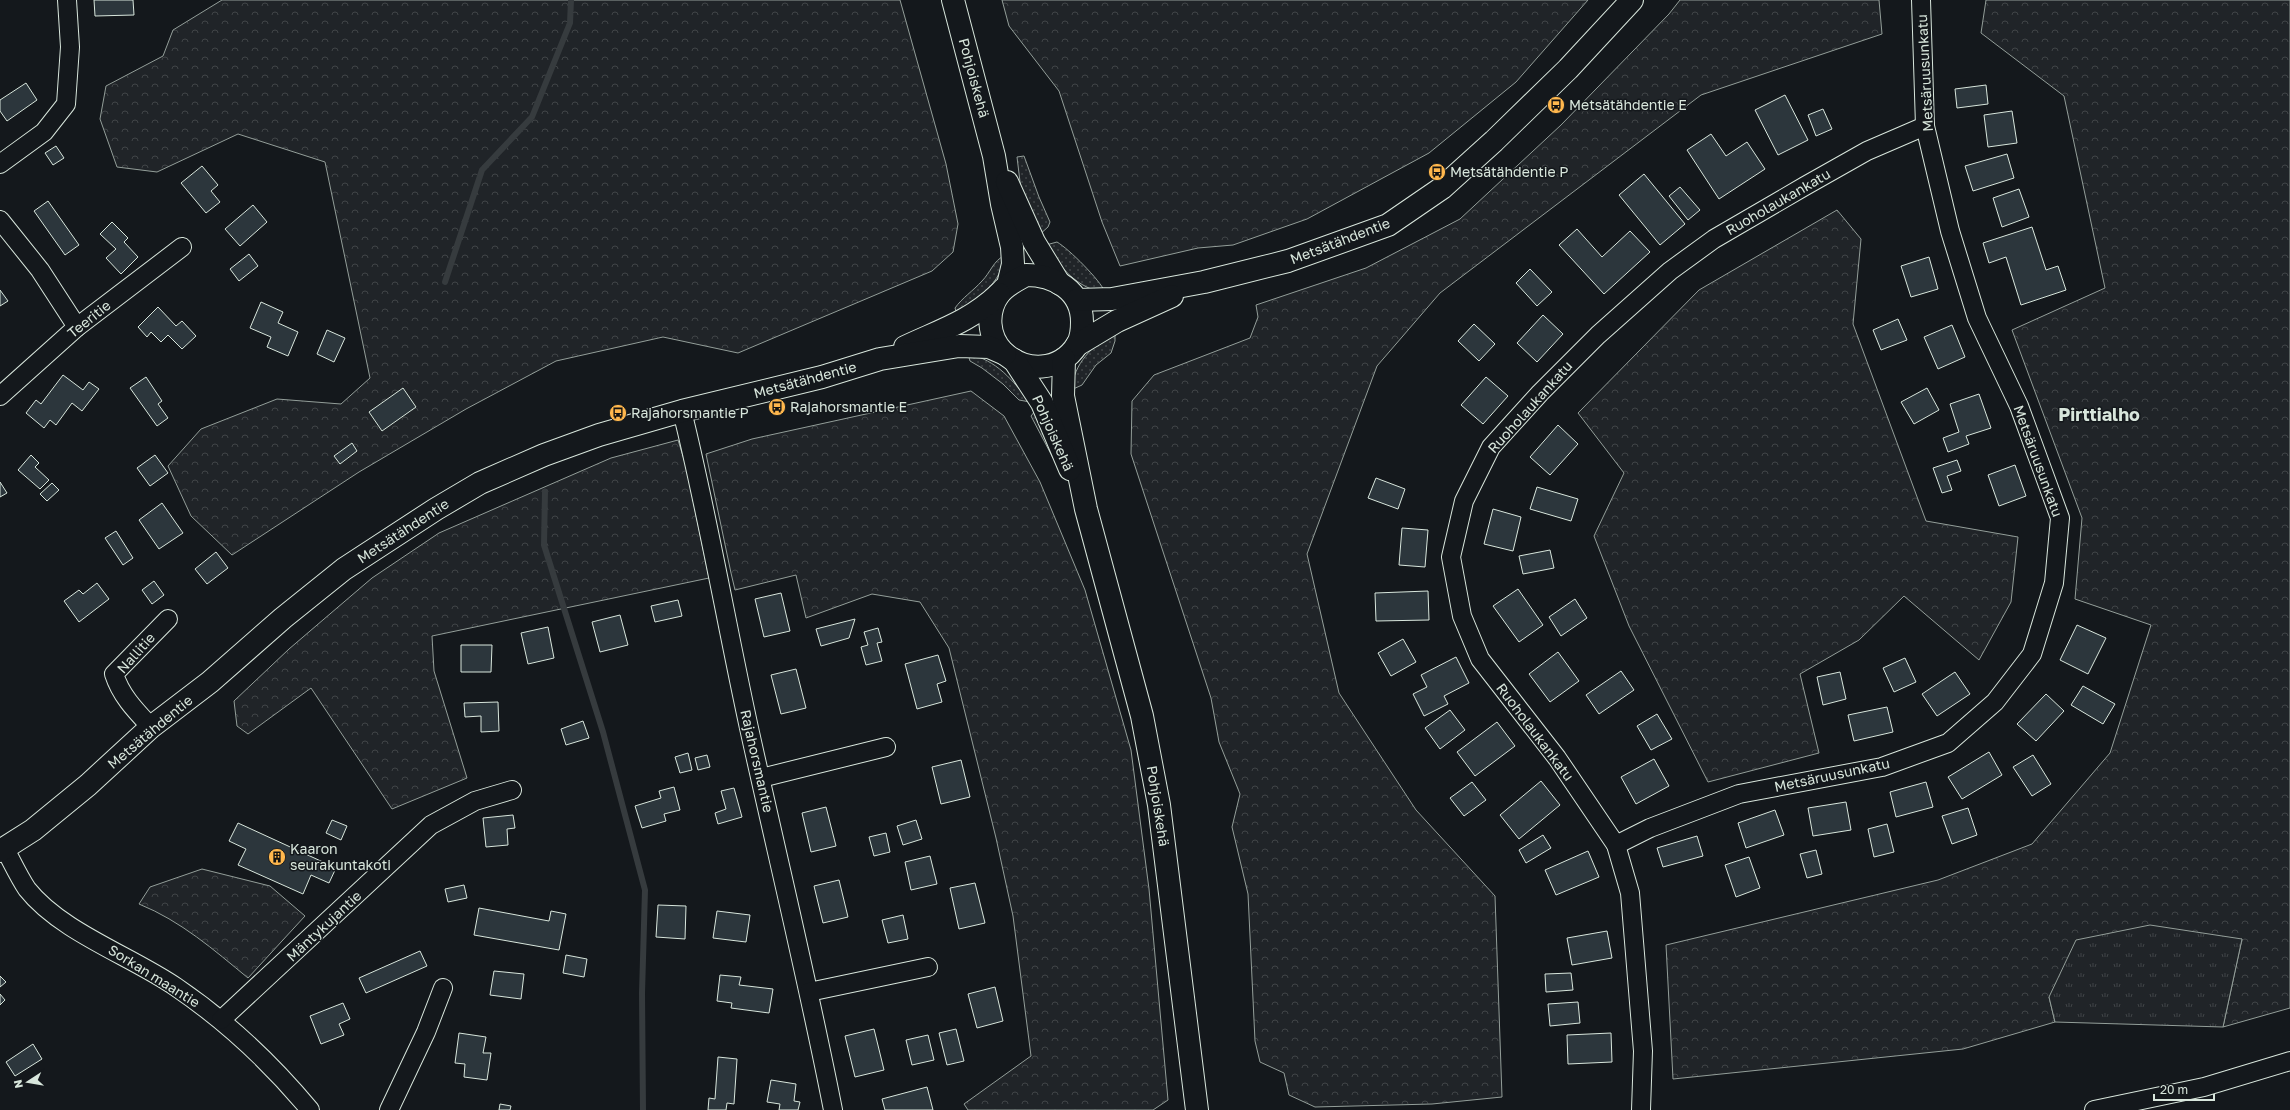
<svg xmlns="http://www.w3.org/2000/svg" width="2290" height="1110" font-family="'Golos Text',sans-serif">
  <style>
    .grass { fill: url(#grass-dots); stroke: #939e99 }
    .forest { fill: url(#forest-crowns); stroke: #939e99 }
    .park { fill: url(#park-tufts); stroke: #939e99 }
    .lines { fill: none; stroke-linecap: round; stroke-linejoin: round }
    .stream { stroke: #363b3e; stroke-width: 6 }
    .building { fill: #2c363c; stroke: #d8e6dc }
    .minor-casing { stroke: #d8e6dc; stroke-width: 20 }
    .secondary-casing { stroke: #d8e6dc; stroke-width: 24 }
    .minor { stroke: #14181c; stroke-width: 18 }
    .secondary { stroke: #14181c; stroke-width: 22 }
    .labels { text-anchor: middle; stroke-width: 3; stroke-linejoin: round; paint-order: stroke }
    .street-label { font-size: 14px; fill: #d8e6dc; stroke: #14181c }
    .poi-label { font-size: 14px; fill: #d8e6dc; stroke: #14181c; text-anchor: start }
    .district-label { font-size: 18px; font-weight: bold; fill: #d8e6dc; stroke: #14181c }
  </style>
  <defs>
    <pattern id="grass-dots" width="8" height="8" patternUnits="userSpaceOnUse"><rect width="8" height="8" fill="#202428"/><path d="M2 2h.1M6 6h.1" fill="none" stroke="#404447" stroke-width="1.8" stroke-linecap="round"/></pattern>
    <pattern id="forest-crowns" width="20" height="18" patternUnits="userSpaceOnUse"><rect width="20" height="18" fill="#202428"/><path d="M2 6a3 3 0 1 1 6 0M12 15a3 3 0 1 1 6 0" fill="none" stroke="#404447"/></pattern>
    <pattern id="park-tufts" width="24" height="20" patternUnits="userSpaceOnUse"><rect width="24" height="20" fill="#202428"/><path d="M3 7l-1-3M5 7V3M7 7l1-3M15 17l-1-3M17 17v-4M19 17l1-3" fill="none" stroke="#404447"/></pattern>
  </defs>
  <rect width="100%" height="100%" fill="#14181c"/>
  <g class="grass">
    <path d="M1024 156 1039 197 1050 222 1048 227 1039 235 1022 198 1017 157Z"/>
    <path d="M1057 242C1069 249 1100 280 1105 292 1078 290 1059 266 1046 245Z"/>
    <path d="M1004 256C1003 282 976 300 957 314L955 308C962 298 973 291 982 281 990 273 994 260 1004 256Z"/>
    <path d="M1115 332V341L1111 353 1096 365 1082 385 1071 390C1075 362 1091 347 1115 332Z"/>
    <path d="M968 354C997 360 1012 380 1030 402L1019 400 1003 384 982 368 970 361Z"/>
    <path d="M1035 411 1048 437 1053 458 1031 416Z"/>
  </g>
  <g class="forest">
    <path d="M222 0H900L946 164 958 224 953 252 932 271 738 353 663 337 556 361 466 409 359 472 232 555 191 516 168 466 201 429 277 399 341 404 370 378 325 162 238 134 157 172 117 167 100 119 106 86 163 56 173 30Z"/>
    <path d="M1002 0H1588L1516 82 1429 153 1307 219 1233 245 1198 248 1120 266 1102 222 1059 91 1009 26Z"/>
    <path d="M1680 0H1879L1882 34 1701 95 1440 293 1377 366 1307 554 1339 693 1416 810 1495 896 1502 1097 1432 1104 1315 1107 1289 1095 1284 1073 1260 1062 1255 1041 1248 894 1232 827 1240 794 1219 742 1211 698 1131 454 1132 401 1154 375 1250 338 1258 317 1256 305 1366 268 1460 219 1561 125 1669 14Z"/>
    <path d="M1986 0H2290V1008L2223 1027 2242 939 2049 997 2055 1022 1963 1049 1673 1079 1666 945 1938 880 2032 844 2110 753 2151 625 2075 599 2082 518 2012 330 2105 288 2064 96 1981 33Z"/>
    <path d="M1837 210 1861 239 1853 324 1926 521 2018 537 2011 602 1979 660 1904 596 1859 640 1800 674 1819 753 1708 782 1629 626 1594 536 1624 473 1578 413 1699 290Z"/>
    <path d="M971 391 1004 416 1040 482 1085 590 1131 750 1149 889 1168 1100 1153 1110H968L964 1104 1031 1056 1013 916 996 838 949 648 920 602 872 594 806 618 796 575 735 590 731 573 706 454 752 439Z"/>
    <path d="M678 440 686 466 709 578 432 636 434 671 467 778 392 809 311 688 248 734 237 726 234 701 289 649 372 578 439 533 611 458Z"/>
    <path d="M202 869 270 886 305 916 248 978C214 950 181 921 139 904L150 887Z"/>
  </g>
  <path class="park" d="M2150 925 2242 939 2223 1027 2055 1022 2049 997 2076 940Z"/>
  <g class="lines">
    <g class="stream">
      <path d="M445 282 482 170 532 117 570 23 571 0"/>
      <path d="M545 492 544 545 603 732 645 890 642 993 643 1110"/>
    </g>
  </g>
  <g class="building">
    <path d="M94 0H133L134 15 95 16Z"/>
    <path d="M26 83 37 100 7 121 0 111V100Z"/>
    <path d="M1986 85 1988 104 1957 108 1955 89Z"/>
    <path d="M1785 95 1808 140 1778 155 1755 110Z"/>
    <path d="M1823 109 1832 129 1816 136 1808 115Z"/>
    <path d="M2012 111 2017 143 1988 147 1984 115Z"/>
    <path d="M1711 134 1726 156 1747 142 1765 169 1719 199 1687 150Z"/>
    <path d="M56 146 64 158 53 165 45 153Z"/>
    <path d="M2007 154 2014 178 1973 191 1965 166Z"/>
    <path d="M202 166 218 185 211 191 220 202 206 213 181 183Z"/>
    <path d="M1644 174 1685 224 1660 245 1619 195Z"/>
    <path d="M1680 187 1700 210 1688 220 1669 196Z"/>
    <path d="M2019 189 2029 217 2002 227 1993 198Z"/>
    <path d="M48 201 79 245 65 255 34 211Z"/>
    <path d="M253 205 267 222 240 246 225 229Z"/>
    <path d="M112 222 128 238 124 242 138 257 121 274 106 258 116 249 100 234Z"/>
    <path d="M2032 227 2046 270 2058 266 2066 290 2021 305 2006 257 1989 263 1983 243Z"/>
    <path d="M1577 229 1602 257 1630 231 1650 252 1604 294 1559 245Z"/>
    <path d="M249 254 258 266 239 281 230 269Z"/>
    <path d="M1929 257 1938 289 1911 297 1901 266Z"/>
    <path d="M1530 269 1552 292 1537 306 1516 283Z"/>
    <path d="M0 290 8 301 0 306Z"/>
    <path d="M261 302 283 312 278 323 298 332 288 356 267 347 271 337 250 328Z"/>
    <path d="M158 307 176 326 182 321 196 336 182 349 168 335 161 342 151 332 147 337 138 327Z"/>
    <path d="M1543 315 1563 334 1537 362 1517 343Z"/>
    <path d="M1898 319 1907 340 1881 350 1873 330Z"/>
    <path d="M1474 324 1495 344 1479 361 1458 341Z"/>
    <path d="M1952 325 1965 357 1938 369 1924 337Z"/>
    <path d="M327 330 345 338 334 362 317 354Z"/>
    <path d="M63 375 83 390 89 382 99 389 82 411 72 403 56 425 50 420 44 428 26 413 36 400 41 404Z"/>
    <path d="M146 377 162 401 158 404 168 418 157 426 130 388Z"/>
    <path d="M1486 377 1508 396 1483 424 1461 405Z"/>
    <path d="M403 388 416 407 382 431 369 412Z"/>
    <path d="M1927 388 1939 410 1914 424 1901 402Z"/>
    <path d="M1979 394 1991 428 1966 436 1969 444 1948 452 1943 438 1959 432 1950 404Z"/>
    <path d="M1558 425 1578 444 1550 475 1530 457Z"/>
    <path d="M352 443 357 451 340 464 334 456Z"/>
    <path d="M31 455 39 463 35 467 49 480 40 489 18 470Z"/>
    <path d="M155 455 168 473 150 486 137 468Z"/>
    <path d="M1957 460 1961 471 1947 476 1952 490 1942 493 1933 468Z"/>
    <path d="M2015 465 2026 496 1999 506 1988 475Z"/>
    <path d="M1376 478 1405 489 1398 509 1368 498Z"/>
    <path d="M0 482 7 493 0 497Z"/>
    <path d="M52 483 59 490 47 501 40 494Z"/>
    <path d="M1537 487 1578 499 1571 521 1530 509Z"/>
    <path d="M162 503 183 533 159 549 139 520Z"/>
    <path d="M1493 509 1521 517 1513 551 1484 544Z"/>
    <path d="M1402 528 1428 530 1425 567 1399 565Z"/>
    <path d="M116 531 133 558 123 565 105 538Z"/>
    <path d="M1550 550 1554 568 1523 574 1519 556Z"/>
    <path d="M216 552 228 568 207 584 195 569Z"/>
    <path d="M154 581 164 595 152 604 142 590Z"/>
    <path d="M97 583 109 599 79 622 64 601 79 590 83 594Z"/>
    <path d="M1518 589 1543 625 1519 642 1493 606Z"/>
    <path d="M1428 591 1429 620 1376 621 1375 593Z"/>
    <path d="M781 593 790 631 764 637 755 599Z"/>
    <path d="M1575 599 1587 618 1561 636 1549 617Z"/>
    <path d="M678 600 682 616 655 622 651 606Z"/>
    <path d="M620 615 628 645 600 652 592 622Z"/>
    <path d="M855 619 849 638 821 646 816 629Z"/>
    <path d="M2077 625 2106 638 2088 674 2060 660Z"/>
    <path d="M548 627 554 658 528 664 521 633Z"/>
    <path d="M878 628 882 642 877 643 882 661 866 665 861 647 868 645 864 632Z"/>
    <path d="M1403 639 1416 662 1391 676 1378 653Z"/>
    <path d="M461 645H492L491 672H461Z"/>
    <path d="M1558 652 1579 681 1550 702 1529 674Z"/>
    <path d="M938 655 946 681 937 684 942 702 917 709 905 664Z"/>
    <path d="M1456 657 1469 683 1444 696 1448 704 1424 716 1413 694 1427 687 1421 675Z"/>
    <path d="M1905 658 1916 682 1894 692 1883 668Z"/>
    <path d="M796 669 806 708 781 714 771 675Z"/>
    <path d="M1621 671 1634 690 1599 714 1586 695Z"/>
    <path d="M1840 672 1846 699 1823 705 1817 677Z"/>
    <path d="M1955 672 1970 694 1937 716 1922 694Z"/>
    <path d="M2083 686 2115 704 2103 724 2071 705Z"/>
    <path d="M2046 694 2064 711 2036 741 2017 724Z"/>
    <path d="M498 702 499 731 481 732V716L465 717 464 703Z"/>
    <path d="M1887 707 1893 732 1854 741 1848 715Z"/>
    <path d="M1450 710 1465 730 1440 749 1425 728Z"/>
    <path d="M1657 714 1672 739 1651 750 1637 726Z"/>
    <path d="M583 721 589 738 566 745 561 729Z"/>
    <path d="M1497 722 1515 746 1475 776 1457 752Z"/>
    <path d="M1989 752 2002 775 1962 799 1948 777Z"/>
    <path d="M688 753 692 770 680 773 675 757Z"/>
    <path d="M707 755 710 767 698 770 695 758Z"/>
    <path d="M2033 755 2051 784 2032 796 2013 767Z"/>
    <path d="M1654 759 1669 786 1636 804 1621 777Z"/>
    <path d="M961 760 970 797 941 804 932 767Z"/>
    <path d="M1541 781 1560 805 1519 839 1500 815Z"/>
    <path d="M1472 782 1486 800 1464 816 1450 798Z"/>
    <path d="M1926 782 1933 807 1896 817 1890 792Z"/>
    <path d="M674 787 680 810 664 814 666 821 642 828 635 806 661 798 659 791Z"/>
    <path d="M734 788 742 817 718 824 715 813 726 809 721 791Z"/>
    <path d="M1846 802 1851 830 1813 836 1808 808Z"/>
    <path d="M826 807 836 846 811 852 802 813Z"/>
    <path d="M1968 808 1977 835 1952 844 1942 816Z"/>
    <path d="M1775 810 1784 835 1746 848 1738 823Z"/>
    <path d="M513 815 515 828 507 829 508 845 486 847 483 818Z"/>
    <path d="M332 820 347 826 341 840 326 833Z"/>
    <path d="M916 820 922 839 903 845 897 826Z"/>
    <path d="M238 823 336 868 329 883 311 875 303 894 238 865 246 849 229 841Z"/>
    <path d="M1887 824 1894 852 1874 857 1868 829Z"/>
    <path d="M886 833 890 852 874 856 869 837Z"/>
    <path d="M1543 835 1551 848 1526 863 1519 850Z"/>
    <path d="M1697 836 1703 856 1663 867 1657 848Z"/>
    <path d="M1816 850 1822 874 1807 878 1800 854Z"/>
    <path d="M1588 851 1599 877 1556 895 1545 870Z"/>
    <path d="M930 856 937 884 911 890 905 862Z"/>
    <path d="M1749 857 1760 888 1736 897 1725 865Z"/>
    <path d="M839 880 848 917 823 923 814 886Z"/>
    <path d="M975 883 985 923 959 929 950 888Z"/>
    <path d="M464 885 467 898 448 902 445 889Z"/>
    <path d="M658 905 686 906 685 939 656 937Z"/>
    <path d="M479 908 549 921 551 911 566 914 559 950 474 935Z"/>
    <path d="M717 911 750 915 746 942 713 938Z"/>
    <path d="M903 915 908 939 888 943 882 920Z"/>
    <path d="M1607 931 1612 958 1572 965 1567 938Z"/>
    <path d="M420 951 427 966 366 993 359 978Z"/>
    <path d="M566 955 587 959 584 977 563 973Z"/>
    <path d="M494 971 524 974 521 999 490 995Z"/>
    <path d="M1571 973 1573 990 1546 992 1545 974Z"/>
    <path d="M720 975 741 977 739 985 773 989 769 1013 731 1008 732 1003 717 1001Z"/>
    <path d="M0 976 6 982 0 987Z"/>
    <path d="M995 987 1003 1021 977 1028 968 994Z"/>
    <path d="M0 994 5 1000 0 1005Z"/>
    <path d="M1578 1002 1580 1023 1550 1026 1548 1004Z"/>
    <path d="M343 1003 350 1019 339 1024 344 1035 321 1044 310 1016Z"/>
    <path d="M874 1029 884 1070 855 1077 845 1036Z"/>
    <path d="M956 1029 964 1061 947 1065 939 1033Z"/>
    <path d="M459 1033 486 1037 483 1053H491L487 1080 464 1077 465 1064 455 1063Z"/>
    <path d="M1611 1033 1612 1062 1568 1064 1567 1035Z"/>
    <path d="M928 1035 934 1060 912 1065 906 1040Z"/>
    <path d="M33 1044 42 1059 15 1076 6 1062Z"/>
    <path d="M718 1057 737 1059 734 1104 727 1103 726 1110H708L709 1098 715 1099Z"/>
    <path d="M771 1080 796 1084 794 1101 800 1102 798 1110H779L780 1104 767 1102Z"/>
    <path d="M927 1087 933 1110H885L882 1099Z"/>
    <path d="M500 1104 511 1106 510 1110H499Z"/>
  </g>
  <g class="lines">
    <defs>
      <g id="minor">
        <path d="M0 164 44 132 66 104 70 47 67 0"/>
        <path d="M0 220 40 270 77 327"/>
        <path d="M0 396 77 327 182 247"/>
        <path d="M682 411C708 516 726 622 749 728 777 855 808 982 833 1110"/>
        <path d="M151 727C136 711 121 696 114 674L168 619"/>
        <path d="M761 778 886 747"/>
        <path d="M1616 845 1650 828 1739 794 1882 767 1948 743 1995 702 2032 654 2054 583 2060 518 2019 406 1977 318 1950 231 1925 126 1921 0"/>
        <path d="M5 849C12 862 19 877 27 889 61 932 131 956 176 987 226 1021 271 1063 310 1110"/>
        <path d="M809 992 928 967"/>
        <path d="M221 1020 431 825 475 801 512 790"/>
        <path d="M389 1110 426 1032 443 988"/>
        <path d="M1641 1110 1643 1051 1630 893 1616 845 1557 758 1480 659 1462 616 1451 557 1464 501 1491 447 1540 393 1598 335 1670 271 1714 239 1805 186 1867 151 1925 126"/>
        <path d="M2094 1110 2204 1087 2290 1061"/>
      </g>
      <g id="secondary">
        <path d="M953 0 994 156 1002 204 1012 247 1013 264 1008 285"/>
        <path d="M1007 182 1034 242 1059 283"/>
        <path d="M1026 275C1054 275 1082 290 1082 322 1082 329 1081 339 1077 345 1060 372 1025 373 1003 352 988 337 986 312 999 294 1006 285 1017 280 1026 275Z"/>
        <path d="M1077 300 1112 299 1204 282 1288 261 1388 225 1442 188 1494 141 1568 69 1632 0"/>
        <path d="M1077 345 1117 321 1172 296"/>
        <path d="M905 347C941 330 969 322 999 294"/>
        <path d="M1064 359 1063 396 1086 509 1142 716 1159 805 1197 1110"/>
        <path d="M1014 360 1042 403 1070 469"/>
        <path d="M0 851 33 830 88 785 151 727 210 682 283 618 344 569 436 509 480 483 544 455 599 435 682 411 822 377 880 359 959 346 989 347 1005 354"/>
      </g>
    </defs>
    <use href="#minor" class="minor-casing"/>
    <use href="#secondary" class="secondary-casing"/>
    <use href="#minor" class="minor"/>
    <use href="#secondary" class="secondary"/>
  </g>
  <defs>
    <symbol id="bus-disc" viewBox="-11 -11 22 22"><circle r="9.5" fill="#ffb74d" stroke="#14181c"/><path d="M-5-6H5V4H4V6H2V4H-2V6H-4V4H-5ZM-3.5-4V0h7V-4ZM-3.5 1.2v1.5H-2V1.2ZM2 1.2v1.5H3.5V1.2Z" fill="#111"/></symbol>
    <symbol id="building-disc" viewBox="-11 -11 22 22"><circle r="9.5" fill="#ffb74d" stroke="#14181c"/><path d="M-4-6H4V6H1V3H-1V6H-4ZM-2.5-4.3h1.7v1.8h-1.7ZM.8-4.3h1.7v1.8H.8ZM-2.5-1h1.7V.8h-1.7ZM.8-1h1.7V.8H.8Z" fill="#111"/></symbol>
  </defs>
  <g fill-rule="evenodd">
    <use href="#bus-disc" x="1546" y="95" width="20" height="20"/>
    <use href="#bus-disc" x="1427" y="162" width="20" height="20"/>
    <use href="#bus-disc" x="767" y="397" width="20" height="20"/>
    <use href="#bus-disc" x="608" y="403" width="20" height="20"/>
    <use href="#building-disc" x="267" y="847" width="20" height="20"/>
  </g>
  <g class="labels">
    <g class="street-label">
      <text transform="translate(1925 73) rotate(-93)" y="5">Metsäruusunkatu</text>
      <text transform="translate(974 78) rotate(75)" y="5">Pohjoiskehä</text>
      <text transform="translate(1778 202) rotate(-30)" y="5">Ruoholaukankatu</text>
      <text transform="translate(1340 241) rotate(-21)" y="5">Metsätähdentie</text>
      <text transform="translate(89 319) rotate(-39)" y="5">Teeritie</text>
      <text transform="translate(805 380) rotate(-15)" y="5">Metsätähdentie</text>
      <text transform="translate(1530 407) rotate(-48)" y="5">Ruoholaukankatu</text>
      <text transform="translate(1053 433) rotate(66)" y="5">Pohjoiskehä</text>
      <text transform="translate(2038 461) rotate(70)" y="5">Metsäruusunkatu</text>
      <text transform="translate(403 531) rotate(-33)" y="5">Metsätähdentie</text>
      <text transform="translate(136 653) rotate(-48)" y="5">Nallitie</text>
      <text transform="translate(150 732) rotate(-40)" y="5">Metsätähdentie</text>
      <text transform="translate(1535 732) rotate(53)" y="5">Ruoholaukankatu</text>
      <text transform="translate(757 761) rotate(77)" y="5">Rajahorsmantie</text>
      <text transform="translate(1832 775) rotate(-12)" y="5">Metsäruusunkatu</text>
      <text transform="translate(1158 806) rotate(81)" y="5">Pohjoiskehä</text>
      <text transform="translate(324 926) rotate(-43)" y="5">Mäntykujantie</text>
      <text transform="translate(154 976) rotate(32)" y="5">Sorkan maantie</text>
    </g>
    <g class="poi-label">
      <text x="1569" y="110">Metsätähdentie E</text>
      <text x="1450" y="177">Metsätähdentie P</text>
      <text x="790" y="412">Rajahorsmantie E</text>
      <text x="631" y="418">Rajahorsmantie P</text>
      <text x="290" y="854">Kaaron<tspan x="290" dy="16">seurakuntakoti</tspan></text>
    </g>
    <g class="district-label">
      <text x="2099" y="421">Pirttialho</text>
    </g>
  </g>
  <g transform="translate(28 1082) rotate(258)" stroke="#14181c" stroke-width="3" paint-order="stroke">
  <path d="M0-3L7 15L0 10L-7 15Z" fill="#d8e6dc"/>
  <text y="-6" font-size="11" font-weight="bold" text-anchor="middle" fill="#d8e6dc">N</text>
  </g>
  <path d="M2154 1094v6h60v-6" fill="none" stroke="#d8e6dc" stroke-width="2"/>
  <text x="2160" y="1094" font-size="12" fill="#d8e6dc" stroke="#14181c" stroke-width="3" paint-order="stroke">20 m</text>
</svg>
